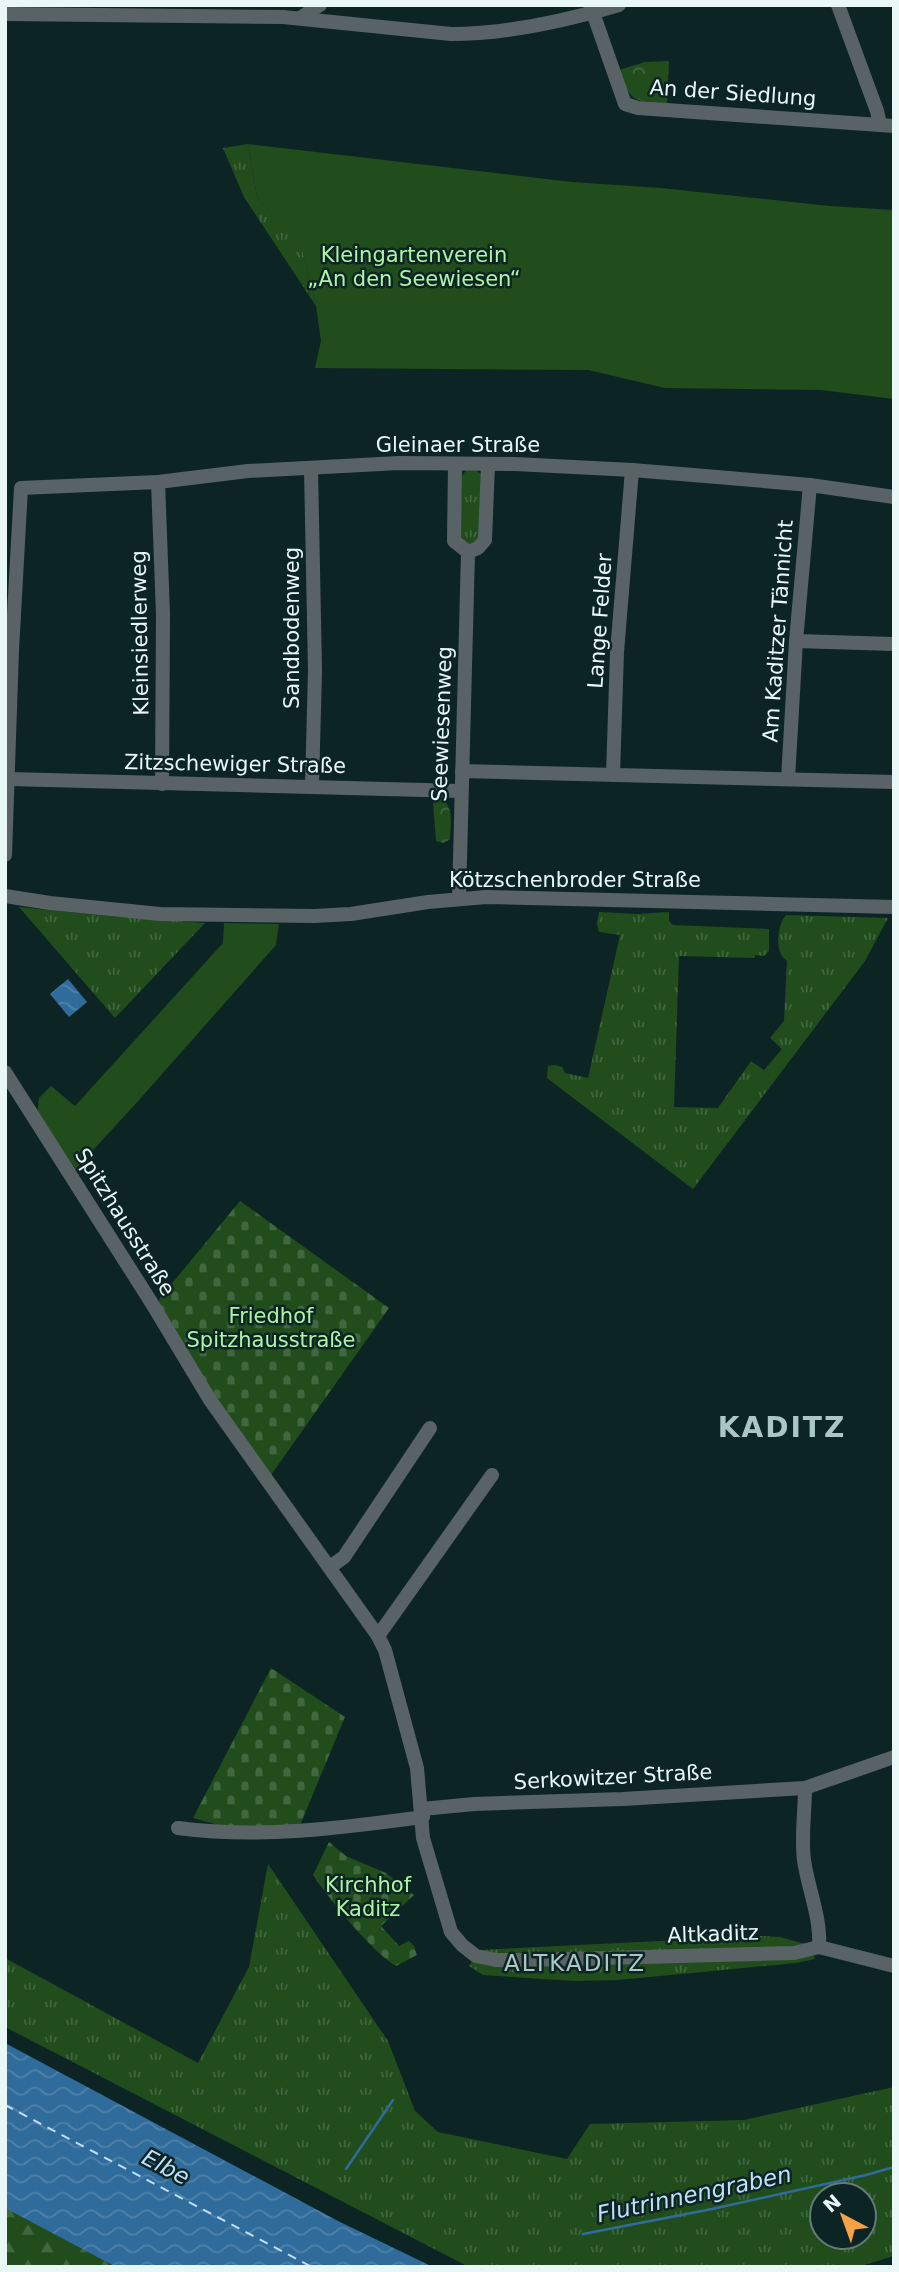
<svg xmlns="http://www.w3.org/2000/svg" width="899" height="2272" font-family="'DejaVu Sans',sans-serif">
  <style>
    .grass { fill: url(#grass-tufts); fill-rule: evenodd }
    .forest { fill: url(#forest-firs) }
    .cemetery { fill: url(#cemetery-stones) }
    .park { fill: url(#park-crowns) }
    .garden { fill: #214d1d }
    .water { fill: url(#water-waves) }
    .lines { fill: none; stroke-linecap: round; stroke-linejoin: round }
    .stream { stroke: #306c9b; stroke-width: 2.5 }
    .ferry { stroke: #bfdffa; stroke-width: 2; stroke-dasharray: 9 7; stroke-linecap: butt }
    .minor { stroke: #596366; stroke-width: 14 }
    .labels { text-anchor: middle; stroke-width: 5; stroke-linejoin: round; paint-order: stroke }
    .street-label { font-size: 21px; fill: #e9f8f7; stroke: #0c2524 }
    .park-label { font-size: 21px; fill: #adf4a5; stroke: #0c2524 }
    .neighbourhood-label { font-size: 23px; letter-spacing: 2px; fill: #aac6c5; stroke: #0c2524 }
    .water-label { font-size: 23px; font-style: italic; fill: #bfdffa; stroke: #0c2524 }
    .district-label { font-size: 28px; font-weight: bold; letter-spacing: 2px; fill: #aac6c5; stroke: #0c2524 }
  </style>
  <defs>
    <pattern id="grass-tufts" width="24" height="20" patternUnits="userSpaceOnUse" patternTransform="scale(1.75)"><rect width="24" height="20" fill="#214d1d"/><path d="M3 7l-1-3M5 7V3M7 7l1-3M15 17l-1-3M17 17v-4M19 17l1-3" fill="none" stroke="#41673f"/></pattern>
    <pattern id="forest-firs" width="22" height="20" patternUnits="userSpaceOnUse" patternTransform="scale(1.75)"><rect width="22" height="20" fill="#214d1d"/><path d="M5 1l3.5 6h-7zM16 11l3.5 6h-7z" fill="#41673f"/></pattern>
    <pattern id="cemetery-stones" width="16" height="16" patternUnits="userSpaceOnUse" patternTransform="scale(1.75)"><rect width="16" height="16" fill="#214d1d"/><path d="M2 7V4a2 2 0 0 1 4 0v3zM10 15v-3a2 2 0 0 1 4 0v3z" fill="#41673f"/></pattern>
    <pattern id="park-crowns" width="20" height="18" patternUnits="userSpaceOnUse" patternTransform="scale(1.75)"><rect width="20" height="18" fill="#214d1d"/><path d="M2 6a3 3 0 1 1 6 0M12 15a3 3 0 1 1 6 0" fill="none" stroke="#41673f"/></pattern>
    <pattern id="water-waves" width="16" height="10" patternUnits="userSpaceOnUse" patternTransform="scale(1.75)"><rect width="16" height="10" fill="#306c9b"/><path d="M0 5q4-4 8 0t8 0" fill="none" stroke="#4e82aa"/></pattern>
  </defs>
  <rect width="100%" height="100%" fill="#0c2524"/>
  <g class="grass">
    <path d="M248 144 257 197 302 248 316 306 244 197 223 148Z"/>
    <path d="M467 470H475L483 475 482 534 476 544H461C457 523 449 486 467 470Z"/>
    <path d="M19 907 118 917 205 923 115 1018Z"/>
    <path d="M599 912 637 914 669 912V921L673 925 769 929V951L764 956 755 955V958L679 956 674 1107 718 1108 751 1061 764 1070 782 1049 770 1038 784 1021 787 961C774 953 777 925 786 915L888 918 865 961 693 1189 547 1078 548 1066 555 1065 562 1067 565 1073 588 1078 620 935 599 932 597 924Z"/>
    <path d="M268 1864 388 2041 415 2111 438 2132 567 2159 590 2124 744 2120 894 2087V2256L857 2267H469L5 2027V1958L198 2063 249 1967ZM822 2195H864V2237H822Z"/>
    <path d="M761 1936 780 1937 809 1945 815 1959 796 1963 618 1980 574 1981 483 1975 469 1966 480 1950Z"/>
  </g>
  <path class="forest" d="M5 2208 116 2267H5Z"/>
  <g class="cemetery">
    <path d="M240 1201 389 1308 271 1475 214 1398 158 1306 160 1298Z"/>
    <path d="M271 1668 345 1717 298 1830 229 1828 193 1818Z"/>
    <path d="M329 1842 346 1856 386 1873 414 1895 381 1926 399 1946 409 1941 414 1946 417 1955 396 1966C370 1950 331 1901 313 1875Z"/>
  </g>
  <g class="park">
    <path d="M669 61 667 103C632 100 632 104 619 70L645 62Z"/>
    <path d="M441 797C454 809 451 822 450 839L444 843 436 841 433 802Z"/>
  </g>
  <g class="garden">
    <path d="M248 144 572 182 661 188 830 206 894 210V399L821 390 665 388 588 370 315 368 321 341 316 306 302 249 257 197Z"/>
    <path d="M224 923 279 924 276 945 140 1099 73 1172 37 1115 39 1098 51 1086 75 1106 223 943Z"/>
  </g>
  <g class="water">
    <path d="M68 979 87 1002 69 1017 50 994Z"/>
    <path d="M5 2043 338 2221 433 2267H116L5 2208Z"/>
  </g>
  <g class="lines">
    <g class="stream">
      <path d="M346 2169 393 2100"/>
      <path d="M583 2234 712 2209 866 2175 894 2167"/>
    </g>
    <path class="ferry" d="M5 2105 312 2267"/>
    <g class="minor">
      <path d="M838 5 877 111 880 125"/>
      <path d="M591 7 625 104 638 108 894 126"/>
      <path d="M5 14 283 17 451 34C507 34 565 21 619 5"/>
      <path d="M300 18 320 5"/>
      <path d="M455 464 454 541 468 552 478 548 485 540 488 465"/>
      <path d="M311 469 315 670 312 786"/>
      <path d="M158 482 163 614 162 784"/>
      <path d="M796 641 894 644"/>
      <path d="M462 771 894 782"/>
      <path d="M613 775 617 652 632 470"/>
      <path d="M9 779 461 791"/>
      <path d="M788 779 796 641 810 485"/>
      <path d="M5 855 12 650 21 488 158 482 248 471 399 463 515 464 632 470 705 476 810 485 894 497"/>
      <path d="M5 896 50 903 160 914 314 916 351 914 428 902 486 897 894 907"/>
      <path d="M459 898 468 552"/>
      <path d="M5 1072 151 1302 210 1400 378 1636 385 1650 417 1768 423 1838 451 1932 462 1945 476 1956 496 1960H530L794 1953 819 1947"/>
      <path d="M330 1567 344 1557 430 1428"/>
      <path d="M378 1636 492 1475"/>
      <path d="M805 1788C805 1811 801 1837 804 1860 808 1889 821 1917 819 1947"/>
      <path d="M422 1809 474 1804 623 1799 805 1788 894 1757"/>
      <path d="M178 1828C261 1839 341 1828 423 1817"/>
      <path d="M819 1947 894 1966"/>
    </g>
  </g>
  <g class="labels">
    <g class="street-label">
      <text transform="translate(733 93) rotate(4)" y="7">An der Siedlung</text>
      <text x="458" y="452">Gleinaer Straße</text>
      <text transform="translate(600 621) rotate(-86)" y="7">Lange Felder</text>
      <text transform="translate(292 628) rotate(-90)" y="7">Sandbodenweg</text>
      <text transform="translate(778 631) rotate(-86)" y="7">Am Kaditzer Tännicht</text>
      <text transform="translate(140 633) rotate(-91)" y="7">Kleinsiedlerweg</text>
      <text transform="translate(442 724) rotate(-88)" y="7">Seewiesenweg</text>
      <text transform="translate(235 764) rotate(1)" y="7">Zitzschewiger Straße</text>
      <text x="575" y="887">Kötzschenbroder Straße</text>
      <text transform="translate(125 1222) rotate(58)" y="7">Spitzhausstraße</text>
      <text transform="translate(613 1777) rotate(-3)" y="7">Serkowitzer Straße</text>
      <text transform="translate(713 1934) rotate(-2)" y="7">Altkaditz</text>
    </g>
    <g class="park-label">
      <text x="414" y="262">Kleingartenverein<tspan x="414" dy="24">„An den Seewiesen“</tspan></text>
      <text x="271" y="1323">Friedhof<tspan x="271" dy="24">Spitzhausstraße</tspan></text>
      <text x="368" y="1892">Kirchhof<tspan x="368" dy="24">Kaditz</tspan></text>
    </g>
    <g class="neighbourhood-label">
      <text x="575" y="1971">ALTKADITZ</text>
    </g>
    <g class="water-label">
      <text transform="translate(166 2167) rotate(28)" y="8">Elbe</text>
      <text transform="translate(694 2194) rotate(-12)" y="8">Flutrinnengraben</text>
    </g>
    <g class="district-label">
      <text x="782" y="1437">KADITZ</text>
    </g>
  </g>
  <rect width="899" height="2272" fill="none" stroke="#e9f8f7" stroke-width="14"/>
  <g transform="translate(843 2216) rotate(319)"><circle r="33" fill="#0c2524" stroke="#647978" stroke-width="2"/>
  <path d="M0-5L12 26L0 18L-12 26Z" fill="#f5a246"/>
  <text y="-10" font-size="19" font-weight="bold" text-anchor="middle" fill="#e9f8f7">N</text>
  </g>
</svg>
